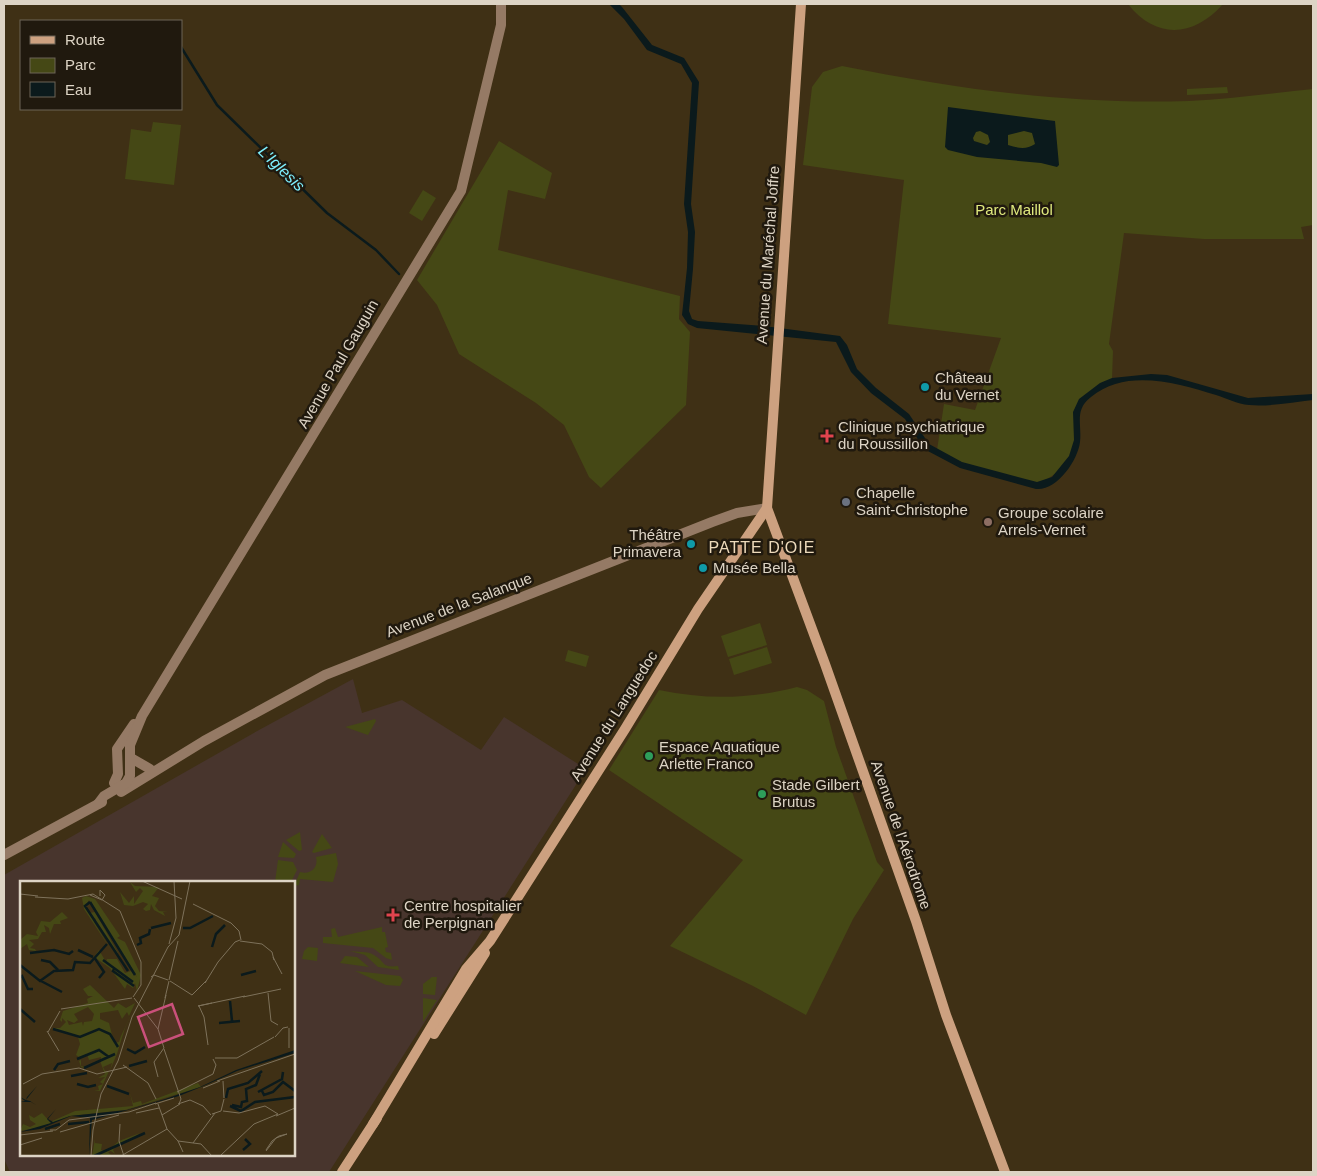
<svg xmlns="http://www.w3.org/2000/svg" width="1317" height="1176" font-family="Helvetica,sans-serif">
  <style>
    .medical { fill: #48352d; fill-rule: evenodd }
    .green { fill: #454815 }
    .water { fill: #0b1a1c; fill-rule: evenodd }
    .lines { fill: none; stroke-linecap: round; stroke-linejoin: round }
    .stream { stroke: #0b1a1c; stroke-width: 2.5 }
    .tertiary { stroke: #957a65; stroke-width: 10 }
    .secondary { stroke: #cda180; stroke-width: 10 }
    .culture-dot { fill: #0f9aa8; stroke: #20190e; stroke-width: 2 }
    .health-dot { fill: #e0444e; stroke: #20190e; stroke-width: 2 }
    .worship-dot { fill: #6b7280; stroke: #20190e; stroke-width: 2 }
    .education-dot { fill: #8d6e63; stroke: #20190e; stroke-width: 2 }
    .leisure-dot { fill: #2e9e5b; stroke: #20190e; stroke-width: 2 }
    .labels { text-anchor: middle; stroke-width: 5; stroke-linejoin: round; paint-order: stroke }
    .park-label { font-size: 15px; fill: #e0ea7e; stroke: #20190e }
    .street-label { font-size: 15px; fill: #ddd4c5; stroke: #20190e }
    .poi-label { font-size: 15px; fill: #ddd4c5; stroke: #20190e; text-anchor: start }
    .water-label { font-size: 16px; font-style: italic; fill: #7ef0fe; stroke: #20190e }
    .neighbourhood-label { font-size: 16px; letter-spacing: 1px; fill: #eddabb; stroke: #20190e }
    .inset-river { fill: none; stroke: #0b1a1c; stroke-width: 2.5 }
    .inset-road { fill: none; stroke: #7e725b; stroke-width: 1 }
    .view { fill: #ca507b; fill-opacity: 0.15; stroke: #ca507b; stroke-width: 2.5 }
    .inset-edge { fill: none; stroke: #ddd4c5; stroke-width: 2.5 }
  </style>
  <rect width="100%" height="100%" fill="#3f3015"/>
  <path class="medical" d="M353 679 362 713 402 700 481 750 504 717 586 769 329 1172H10L4 1159V875L259 730ZM21 882H294V1155H21Z"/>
  <g class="green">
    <path d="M1128 4H1223C1194 37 1156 40 1128 4Z"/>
    <path d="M842 66C957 89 1070 105 1189 101 1230 99 1272 93 1313 89V225L1301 227 1304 239H1204L1124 233 1109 344 1113 351 1112 379 1079 400 1077 444 1062 469 1037 486 976 470 937 450 944 404 975 410 1001 338 888 324 904 180 803 165 812 87 823 72Z"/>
    <path d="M1227 87 1228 93 1187 95V89Z"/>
    <path d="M153 122 181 125 174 185 125 179 131 129 151 132Z"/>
    <path d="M499 141 552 173 545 199 508 190 498 250 680 296 679 319 690 332 686 405 601 488 589 477 564 425 536 403 459 354 437 305 417 280Z"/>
    <path d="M423 190 436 198 422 221 409 213Z"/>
    <path d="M760 623 767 645 728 657 721 636Z"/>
    <path d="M767 647 772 663 734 675 729 659Z"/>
    <path d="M568 650 589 656 586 667 565 661Z"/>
    <path d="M797 687 807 690 824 701 836 747 877 862 884 870 853 919 806 1015 753 986 670 946 743 860 609 770 659 690C707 700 750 699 797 687Z"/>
    <path d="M375 719 376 721 368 735 345 727Z"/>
    <path d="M300 832 302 850 299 851 286 840Z"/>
    <path d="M322 834 332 848 314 853 312 852Z"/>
    <path d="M283 842 296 854 294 858 278 857Z"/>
    <path d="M336 853 338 864 333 882 300 879 299 885 294 886 300 872C310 875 319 868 316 857Z"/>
    <path d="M278 860 293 862 297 870 291 882H275Z"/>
    <path d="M382 927V932H385L388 947 385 948 386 952 391 953 392 960 386 958 373 948 323 943V937H332L331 929 335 928 338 937Z"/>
    <path d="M308 947 318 948 317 961 302 959 304 951Z"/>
    <path d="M350 951C357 952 368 951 374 955 386 962 381 968 398 966L399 970 378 967 365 955Z"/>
    <path d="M345 956 357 957 369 967 340 963Z"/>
    <path d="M355 971 400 976 403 980 400 986 386 985Z"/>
    <path d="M432 977H437L435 995 423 994V984Z"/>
    <path d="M423 998 437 1000 423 1022Z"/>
  </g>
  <g class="water">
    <path d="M609 4H619L622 7 652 45 684 58 699 82 691 204 695 232 693 269 689 311 692 319 698 321 764 326 840 336 847 345 857 369 876 388 909 414 929 444 962 462 1037 482 1052 477 1069 456 1074 440 1073 412 1079 399 1100 383 1112 378 1151 374 1167 375 1248 398 1313 394V400C1293 402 1269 407 1249 405 1237 404 1226 398 1216 395 1177 383 1126 368 1091 397 1074 410 1082 424 1080 442 1078 460 1057 491 1036 489L960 468 924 449 905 419 871 393 851 372 836 342 697 328 688 324 682 315 687 268 688 232 684 204 692 83 681 64 647 50 624 19Z"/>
    <path d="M948 107 1055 121 1059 165 1057 167 1041 163 977 157 948 150 945 147ZM980 131 988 135 990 142 987 145 974 141 973 138 976 132ZM1024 131 1032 133 1035 144C1026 150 1018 148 1008 145V135Z"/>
  </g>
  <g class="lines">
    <path class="stream" d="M181 47 217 105 327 213 376 250 399 274"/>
    <g class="tertiary">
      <path d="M131 758 150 769"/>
      <path d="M114 783 118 774 117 749 134 724"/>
      <path d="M121 792 204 741 325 675 712 522 737 513 767 508"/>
      <path d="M98 804 104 796 126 783 130 776V745L142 716 461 191 501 25V4"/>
      <path d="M4 855 102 802"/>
    </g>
    <g class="secondary">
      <path d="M801 4 767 508 825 664 916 921 946 1015 1005 1172"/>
      <path d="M434 1034 485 953"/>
      <path d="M373 1124 466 969 490 941 625 729 698 609 767 508"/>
      <path d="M342 1172 377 1118"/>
    </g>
  </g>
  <g class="culture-dot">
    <circle cx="925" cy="387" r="5"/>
    <circle cx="691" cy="544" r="5"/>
    <circle cx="703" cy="568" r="5"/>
  </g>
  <g class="health-dot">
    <path d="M824.5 428.5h5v5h5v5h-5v5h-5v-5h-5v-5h5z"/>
    <path d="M390.5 907.5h5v5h5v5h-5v5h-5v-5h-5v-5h5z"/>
  </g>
  <circle class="worship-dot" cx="846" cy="502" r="5"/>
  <circle class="education-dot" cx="988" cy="522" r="5"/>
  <g class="leisure-dot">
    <circle cx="649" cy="756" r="5"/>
    <circle cx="762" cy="794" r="5"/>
  </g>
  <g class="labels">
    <g class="park-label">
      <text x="1014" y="215">Parc Maillol</text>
    </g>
    <g class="street-label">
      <text transform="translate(768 255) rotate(-86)" y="5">Avenue du Maréchal Joffre</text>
      <text transform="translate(338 364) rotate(-60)" y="5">Avenue Paul Gauguin</text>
      <text transform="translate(459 605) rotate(-21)" y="5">Avenue de la Salanque</text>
      <text transform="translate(614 716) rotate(-58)" y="5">Avenue du Languedoc</text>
      <text transform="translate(901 835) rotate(71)" y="5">Avenue de l'Aérodrome</text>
    </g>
    <g class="poi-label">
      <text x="935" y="383">Château<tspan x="935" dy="17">du Vernet</tspan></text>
      <text x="838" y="432">Clinique psychiatrique<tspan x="838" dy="17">du Roussillon</tspan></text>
      <text x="856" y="498">Chapelle<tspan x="856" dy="17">Saint-Christophe</tspan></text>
      <text x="998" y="518">Groupe scolaire<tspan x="998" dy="17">Arrels-Vernet</tspan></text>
      <text x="681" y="540" text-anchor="end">Théâtre<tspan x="681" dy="17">Primavera</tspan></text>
      <text x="713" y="573">Musée Bella</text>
      <text x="659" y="752">Espace Aquatique<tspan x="659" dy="17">Arlette Franco</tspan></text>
      <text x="772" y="790">Stade Gilbert<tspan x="772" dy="17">Brutus</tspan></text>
      <text x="404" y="911">Centre hospitalier<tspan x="404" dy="17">de Perpignan</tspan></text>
    </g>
    <g class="water-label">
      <text transform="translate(282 168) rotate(44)" y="6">L'Iglesis</text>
    </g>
    <g class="neighbourhood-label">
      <text x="762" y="553">PATTE D'OIE</text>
    </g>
  </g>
  <g transform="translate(20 881)">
    <rect width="275" height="275" fill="#3f3015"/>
    <path d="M110 1 115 5 139 6 132 15 139 17 135 25 139 30 148 31H143L145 35 134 29 131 23 130 29 126 30 123 28 128 23 123 21 113 25 104 24 100 11 109 22 114 15V23L123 10 120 7 116 11ZM66 15 75 18 100 55 97 57 105 61 121 94 117 110 115 102 113 107 107 103 105 108 90 87 74 76 79 69 86 81 87 78H97L105 92 111 90 117 96 69 19 65 26 69 32 75 31 98 72H95L75 41 76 38 73 37 74 41 91 69 64 28 62 17ZM42 31 48 37 40 40 41 43H34L30 53 29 47 24 44 26 51H22L18 58 9 59 14 63 10 67 15 68 16 70 9 69 7 63 0 68V59L7 53 18 55 16 51 21 40 30 41ZM70 104 94 127 98 122 106 127 115 122 109 135 107 131 102 138 98 129 80 132V138L89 142 94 162 99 161 101 155 116 123 105 147 97 173 90 189 92 182 83 186 85 190H89L80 210 74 209H79L78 205 83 203 80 201 85 196 78 197 85 193 80 180 65 187 61 186 59 180 61 179V185L65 186 81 179V176L69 179 67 173 59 176 56 174 60 163 58 156 33 147H40L46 141 42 137V141L40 139 43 130 68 122 67 118 73 115H68L63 108ZM68 126 74 133 72 140 64 141 63 145 62 141 49 144 47 139 54 142 58 139 54 133ZM178 202 181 206 105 229 50 235 21 246 0 250 3 243 10 246 16 243 10 239 9 234 14 237 22 232 30 241 55 230 113 225 110 212 113 222 121 220 122 223ZM120 252 106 261 98 263 93 269 95 273 91 270 88 271 91 274 72 275 75 258V262L82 263 81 269 86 271 99 260Z" fill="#454815" fill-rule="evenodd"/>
    <path d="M275 169V172L217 190 186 204 159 215 72 239 69 275 70 237 51 235 20 248 0 251 31 242 27 238 16 224 11 221H0L5 220 0 216 6 219 7 216 17 205 19 197 17 205 6 219 10 220 16 224 27 238 36 228 28 238 33 241 50 235 107 229 145 218 180 206 216 189Z" fill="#0b1a1c"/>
    <path class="inset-river" d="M70 21 65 25 108 90M70 21 115 94M131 47 151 42M163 47H170L193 35M117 64 121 62 120 57 129 53 130 48M192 66 196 53 205 44M58 69 73 76M10 72 34 69 49 73 53 70M74 76 84 91 79 97M21 79 30 81 38 89M83 79 113 101M0 84 20 100 34 90 53 89 55 81 70 82 87 63M94 88 93 90 114 105M221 94 236 90M0 96 2 95 8 108H13M21 100 42 111M210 120 212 140M0 128 15 141M199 142 220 140M33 148 60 156 79 148 90 153 98 166M107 168 115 172 125 166M57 178 79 169 89 176M109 185 127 180M64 187 95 173M34 189 38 183 50 180M51 195 67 192M57 203 68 206 76 204M87 205 109 213M242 210 244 214 253 211 263 201 275 210M238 211 262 198 263 191M206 217 208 208 228 202 242 190M212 224 221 226 222 221 227 220 226 208 236 204 240 193M210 225 221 230 235 221 275 216M48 243 69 241M25 248 40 243M223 269 230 263 225 258M74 275 125 252"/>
    <path class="inset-road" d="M122 0 162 18M0 13 18 15M70 14 82 19 85 14 80 9V15M15 16 48 18 73 13 100 30 121 81V104L113 116M173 23 211 42 219 50 221 59M220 60 242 63 252 71 254 79M149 63 156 37 154 0M253 76 262 93M131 96 134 94 148 99M149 99 158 60M150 100 172 114 186 100M185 102 198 81 215 61 220 59M248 112 251 140 258 144M223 116 261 108M114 117 138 148 144 167 134 181 138 196M145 117 149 100M192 122 178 125 225 115M179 125 184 136 188 164M41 128 112 117M269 147V167M138 148 146 114M27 150 39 170M28 151 40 130M255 156 263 147 268 146M144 168 161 218 159 223M195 177H217L254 156M103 184 128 202 136 218M77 193 107 186M197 200 275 173M203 200 204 217M3 203 22 193 59 187 77 193M183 207 200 200M157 211 193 193 196 184 193 178M135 223 154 217M138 223 147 248 158 260 163 271M158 223 170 219 183 225 191 234M203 230 219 232 245 225 258 233M116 232 139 227M192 233 201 230 204 218M142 234 160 223M256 235 275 227M100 243 99 260 104 275M30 249H36L49 239 109 231 136 222M40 251 99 234M0 254 33 250M158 260 181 263 192 275M173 262 195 232M0 264 22 257M246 269 252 260 256 257 259 255 267 253 256 257 246 270M201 274 234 243 258 233M71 275 73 249 81 213 98 180 112 136 148 66 159 54 170 0M101 275 147 248"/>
    <path class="view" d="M152 123 163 153 129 166 118 136Z"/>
    <rect width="275" height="275" class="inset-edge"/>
  </g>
  <rect width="1317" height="1176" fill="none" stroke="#ddd4c5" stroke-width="10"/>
  <rect x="20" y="20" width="162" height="90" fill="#20190e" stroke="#6c6457"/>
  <rect x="30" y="36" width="25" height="8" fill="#cda180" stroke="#6c6457"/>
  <text x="65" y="45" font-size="15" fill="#ddd4c5">Route</text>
  <rect x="30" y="58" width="25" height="15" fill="#454815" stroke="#6c6457"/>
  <text x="65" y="70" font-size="15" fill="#ddd4c5">Parc</text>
  <rect x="30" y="82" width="25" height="15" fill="#0b1a1c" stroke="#6c6457"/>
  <text x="65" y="95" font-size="15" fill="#ddd4c5">Eau</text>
</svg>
